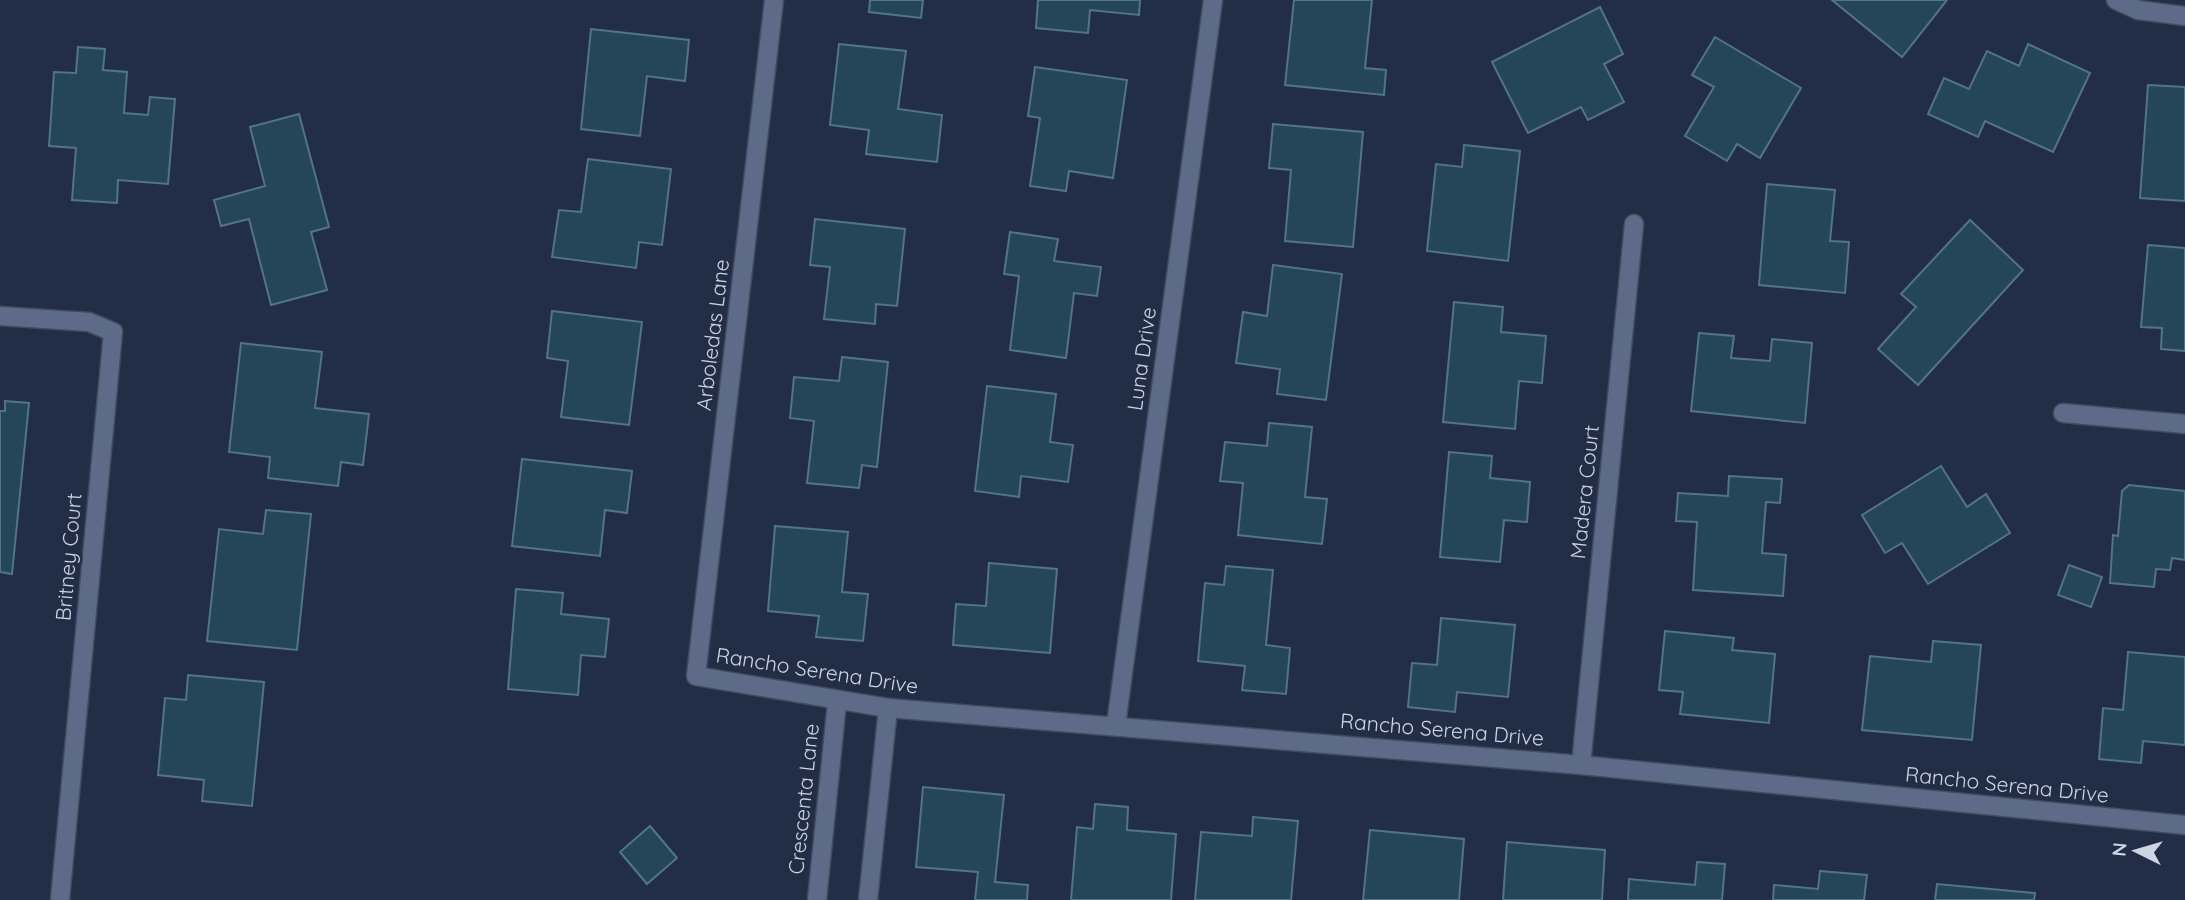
<svg xmlns="http://www.w3.org/2000/svg" width="2185" height="900" font-family="Quicksand,sans-serif">
  <style>
    .building { fill: #254656; stroke: #527485; stroke-width: 2 }
    .lines { fill: none; stroke-linecap: round; stroke-linejoin: round }
    .street-casing { stroke: #424b60; stroke-width: 21 }
    .street { stroke: #5e6b88; stroke-width: 18 }
    .labels { text-anchor: middle; stroke-width: 5; stroke-linejoin: round; paint-order: stroke }
    .street-label { font-size: 21px; fill: #cdd5e5; stroke: #222e46 }
  </style>
  <rect width="100%" height="100%" fill="#222e46"/>
  <g class="building">
    <path d="M870 0H923L921 18 869 12Z"/>
    <path d="M1038 0H1140L1139 15 1090 10 1088 33 1036 28Z"/>
    <path d="M1294 0H1372L1365 68 1386 70 1384 95 1285 85Z"/>
    <path d="M1832 0H1947L1902 57Z"/>
    <path d="M1600 7 1623 54 1604 64 1624 102 1588 120 1581 107 1528 133 1492 62Z"/>
    <path d="M591 29 689 40 685 81 647 76 640 136 581 129Z"/>
    <path d="M1715 37 1801 88 1760 158 1737 144 1727 161 1685 136 1714 87 1692 75Z"/>
    <path d="M839 44 906 51 898 109 942 115 937 162 866 154 869 130 830 125Z"/>
    <path d="M2028 44 2090 73 2053 152 1985 121 1978 137 1928 114 1944 78 1969 89 1987 51 2019 66Z"/>
    <path d="M78 47 105 49 103 70 127 72 124 113 148 115 150 97 175 99 168 184 118 180 117 203 72 200 76 148 49 146 54 72 76 73Z"/>
    <path d="M1035 67 1127 80 1113 178 1069 171 1066 191 1030 186 1040 118 1028 116Z"/>
    <path d="M2148 85 2185 87V201L2140 198Z"/>
    <path d="M299 114 329 227 311 232 327 290 271 305 249 219 221 226 214 200 265 186 250 127Z"/>
    <path d="M1273 124 1363 132 1353 247 1285 241 1291 170 1269 168Z"/>
    <path d="M1464 145 1520 151 1508 261 1427 251 1436 164 1462 167Z"/>
    <path d="M588 159 671 169 662 245 639 242 636 268 552 257 559 210 581 212Z"/>
    <path d="M1767 184 1835 190 1830 241 1849 242 1845 293 1759 285Z"/>
    <path d="M815 219 905 229 897 306 876 304 875 324 824 319 830 267 810 265Z"/>
    <path d="M1970 220 2023 270 1918 385 1878 349 1916 307 1901 294Z"/>
    <path d="M1010 232 1058 239 1054 261 1101 267 1097 296 1074 293 1066 358 1010 350 1019 276 1004 274Z"/>
    <path d="M2148 245 2185 248V351L2161 349 2162 328 2141 327Z"/>
    <path d="M1273 265 1342 274 1326 400 1277 394 1280 369 1236 363 1243 312 1267 316Z"/>
    <path d="M1454 302 1503 307 1501 332 1546 336 1542 383 1519 381 1515 429 1443 422Z"/>
    <path d="M552 311 642 322 629 425 561 417 568 361 547 358Z"/>
    <path d="M1699 333 1734 336 1731 358 1770 361 1772 339 1812 343 1805 423 1691 411Z"/>
    <path d="M241 343 322 352 315 408 369 414 363 465 341 462 338 486 268 478 270 457 229 452Z"/>
    <path d="M842 357 888 362 877 467 862 465 859 488 807 483 814 421 790 418 794 377 839 381Z"/>
    <path d="M987 386 1056 394 1050 442 1073 445 1068 482 1021 476 1019 497 975 491Z"/>
    <path d="M5 401 29 403 12 574 0 572V411H5Z"/>
    <path d="M1269 423 1312 427 1305 497 1327 499 1322 544 1238 535 1243 483 1220 481 1225 442 1267 446Z"/>
    <path d="M1449 452 1492 456 1490 478 1530 482 1527 522 1504 520 1500 562 1440 557Z"/>
    <path d="M522 459 632 471 627 513 605 510 600 556 512 546Z"/>
    <path d="M1941 466 1967 507 1986 494 2010 533 1928 584 1902 543 1885 553 1862 515Z"/>
    <path d="M1729 476 1782 479 1780 503 1766 502 1762 553 1786 555 1783 596 1693 590 1697 522 1676 521 1678 493 1728 496Z"/>
    <path d="M2129 485 2185 491V560L2172 558 2170 570 2156 569 2154 587 2110 583 2113 535 2118 536 2122 491Z"/>
    <path d="M266 510 311 514 297 650 207 641 219 529 263 534Z"/>
    <path d="M775 526 848 532 842 592 868 594 863 641 816 637 819 616 768 611Z"/>
    <path d="M989 563 1057 569 1050 653 953 645 956 604 986 606Z"/>
    <path d="M2069 565 2102 577 2091 607 2058 595Z"/>
    <path d="M1226 566 1273 570 1266 645 1290 648 1286 694 1242 690 1245 666 1198 661 1205 583 1224 585Z"/>
    <path d="M516 589 563 593 561 614 609 619 605 657 581 655 578 695 508 689Z"/>
    <path d="M1441 618 1515 625 1508 697 1457 692 1455 712 1408 707 1412 663 1437 665Z"/>
    <path d="M1665 631 1734 638 1732 650 1775 654 1769 723 1680 714 1683 692 1659 690Z"/>
    <path d="M1933 641 1981 645 1972 740 1862 730 1870 656 1931 662Z"/>
    <path d="M2128 652 2185 657V745L2143 741 2141 763 2099 759 2103 708 2123 710Z"/>
    <path d="M188 675 264 682 252 806 202 801 204 780 158 775 165 698 186 700Z"/>
    <path d="M923 787 1004 795 995 882 1028 885 1027 900H975L978 872 916 867Z"/>
    <path d="M1095 804 1128 807 1127 830 1176 834 1171 900H1071L1077 827 1093 829Z"/>
    <path d="M1253 817 1298 821 1291 900H1195L1201 832 1252 836Z"/>
    <path d="M650 826 677 858 647 884 620 852Z"/>
    <path d="M1370 830 1464 839 1459 900H1363Z"/>
    <path d="M1507 842 1605 850 1602 900H1503Z"/>
    <path d="M1697 862 1725 864 1722 900H1628L1629 879 1695 885Z"/>
    <path d="M1820 871 1867 875 1864 900H1773L1774 885 1818 889Z"/>
    <path d="M1937 884 2035 893 2034 900H1935Z"/>
  </g>
  <g class="lines">
    <defs>
      <g id="street">
        <path d="M774 0 696 676 888 708 1581 765 2185 825"/>
        <path d="M2116 0 2138 10 2185 16"/>
        <path d="M0 316 89 322 113 332 60 900"/>
        <path d="M2063 413 2185 424"/>
        <path d="M1116 725 1213 0"/>
        <path d="M1581 765 1634 224"/>
        <path d="M817 900 837 702"/>
        <path d="M868 900 888 708"/>
      </g>
    </defs>
    <use href="#street" class="street-casing"/>
    <use href="#street" class="street"/>
  </g>
  <g class="labels">
    <g class="street-label">
      <text transform="translate(713 335) rotate(-83)" y="7">Arboledas Lane</text>
      <text transform="translate(1142 359) rotate(-82)" y="7">Luna Drive</text>
      <text transform="translate(1585 492) rotate(-84)" y="7">Madera Court</text>
      <text transform="translate(69 557) rotate(-85)" y="7">Britney Court</text>
      <text transform="translate(817 671) rotate(9)" y="7">Rancho Serena Drive</text>
      <text transform="translate(1442 730) rotate(5)" y="7">Rancho Serena Drive</text>
      <text transform="translate(2007 785) rotate(6)" y="7">Rancho Serena Drive</text>
      <text transform="translate(804 799) rotate(-84)" y="7">Crescenta Lane</text>
    </g>
  </g>
  <g transform="translate(2136 851) rotate(275)" stroke="#222e46" stroke-width="5" paint-order="stroke">
  <path d="M0-5L12 26L0 18L-12 26Z" fill="#cdd5e5"/>
  <text y="-10" font-size="19" font-weight="bold" text-anchor="middle" fill="#cdd5e5">N</text>
  </g>
</svg>
